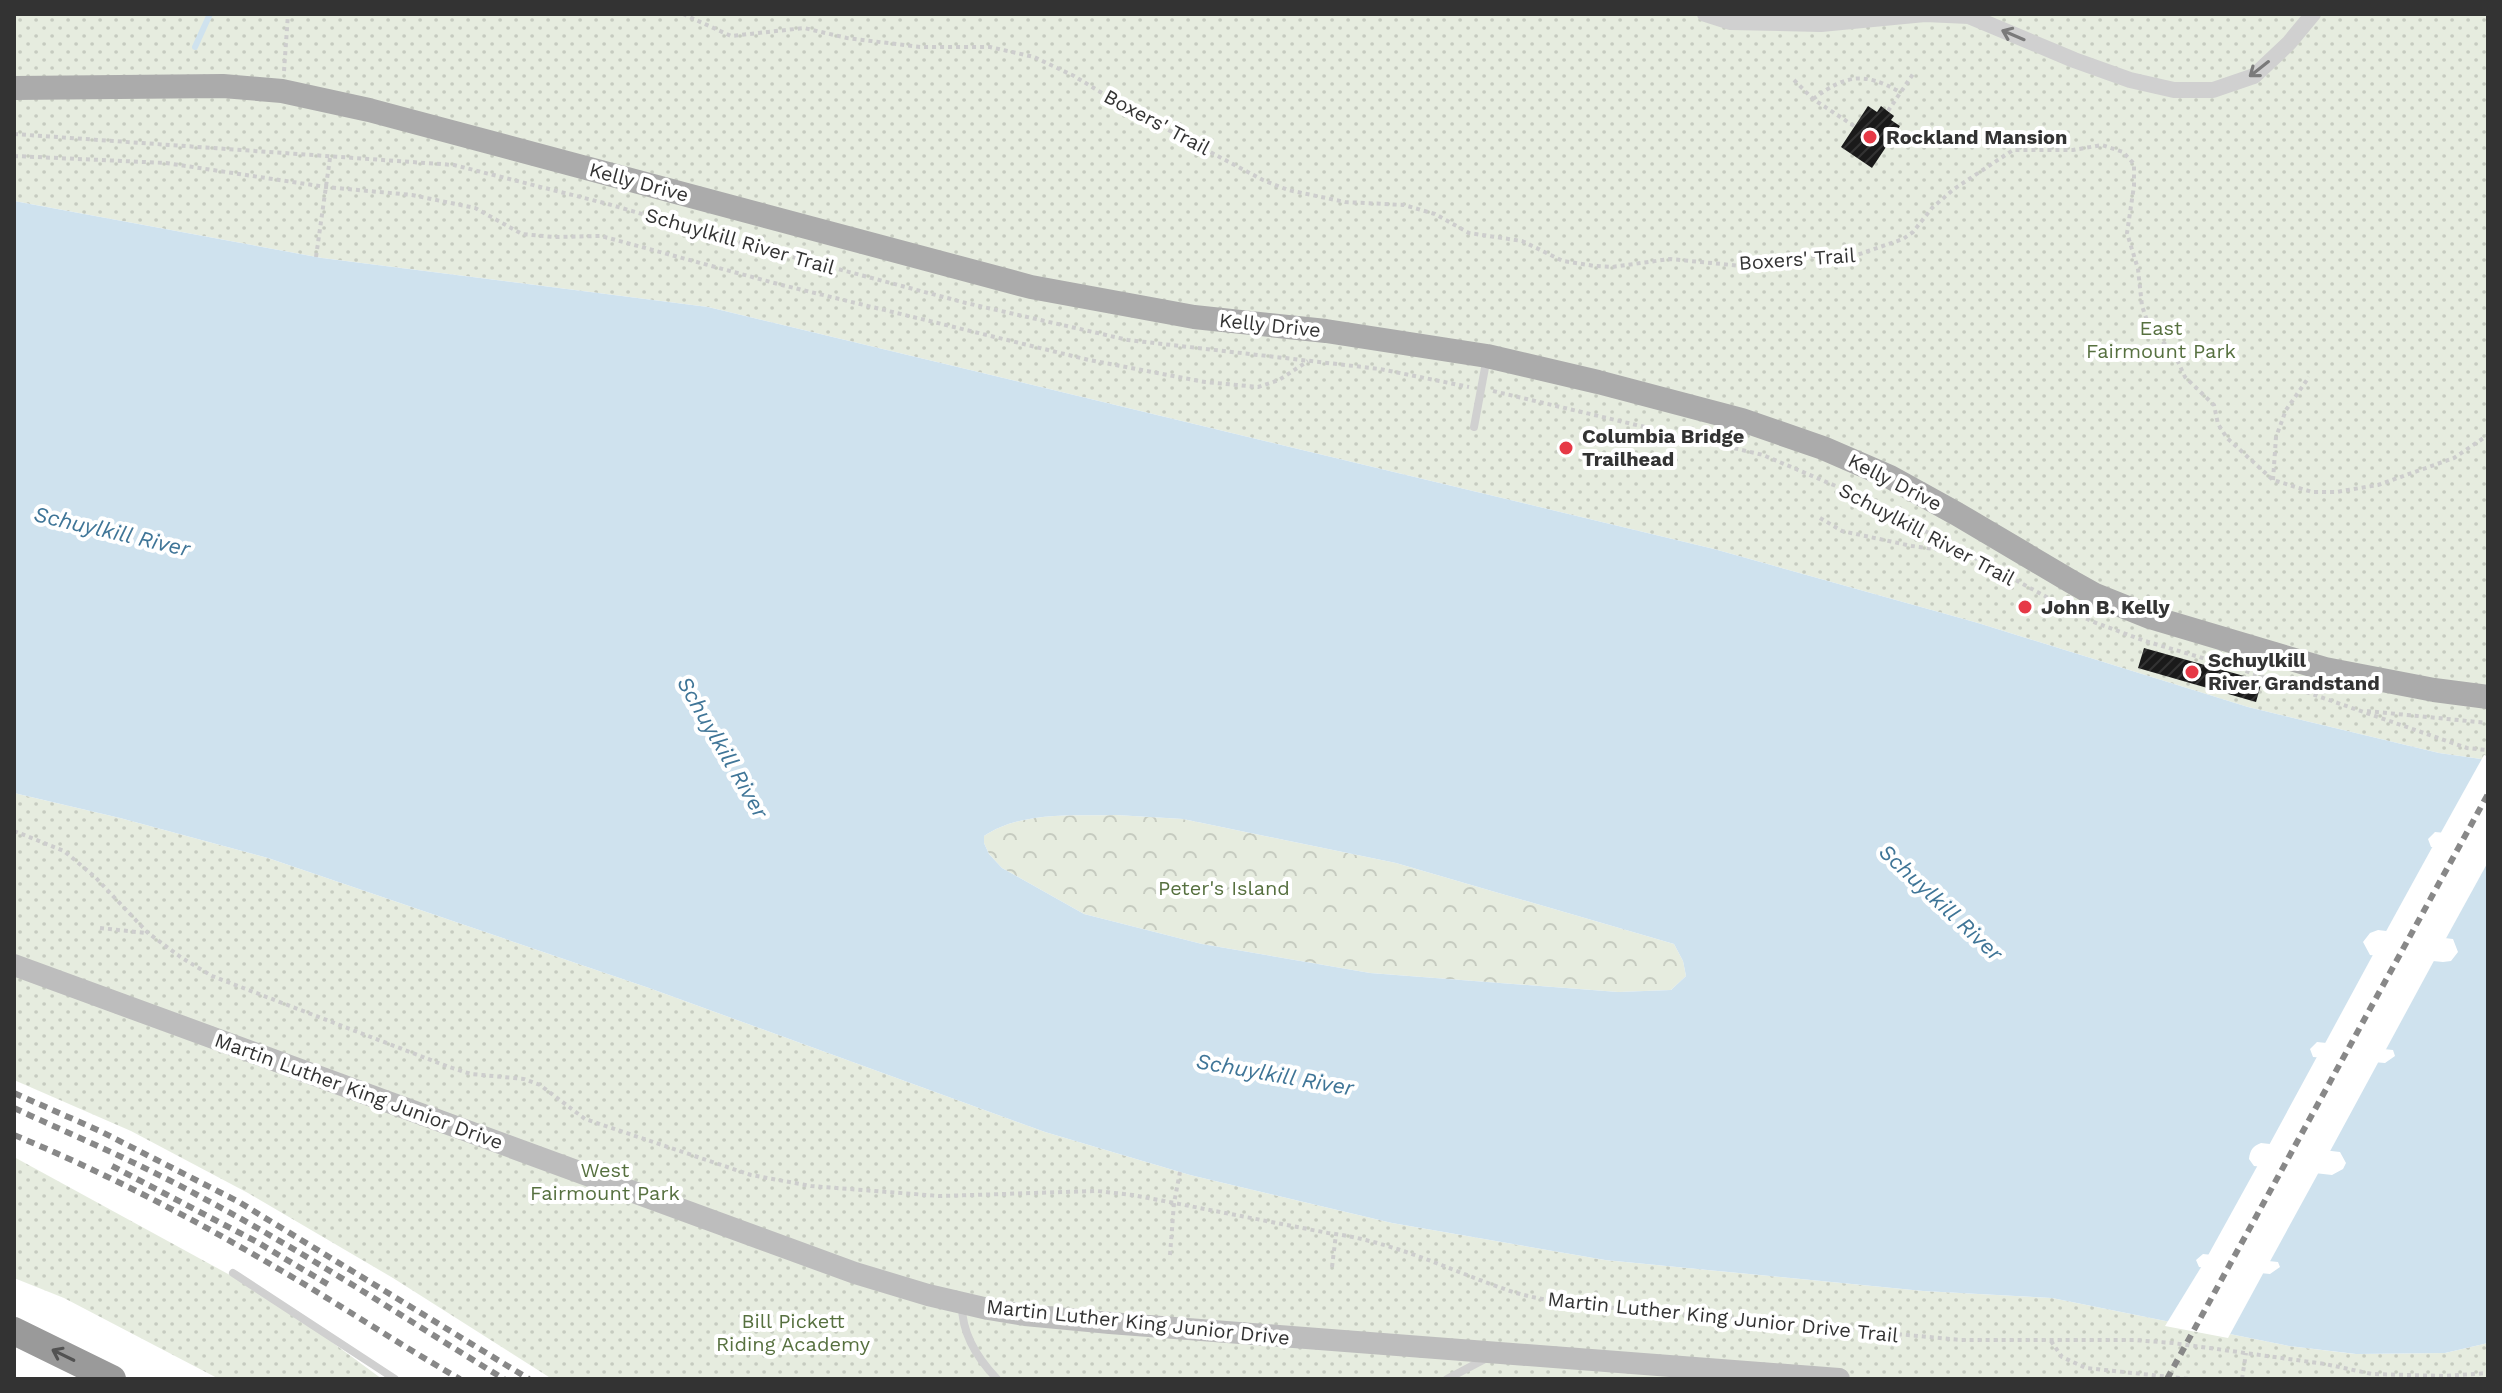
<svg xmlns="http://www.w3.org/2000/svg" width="2502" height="1393" font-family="'Work Sans',sans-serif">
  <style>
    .forest { fill: url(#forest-crowns) }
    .park { fill: url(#park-dots) }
    .water { fill: #cfe2ee; fill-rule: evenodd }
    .pier { fill: #fff }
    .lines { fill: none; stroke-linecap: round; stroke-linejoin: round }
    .stream { stroke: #cfe2ee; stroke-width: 6 }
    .building { fill: url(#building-hatch) }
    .path { stroke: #cdcdcd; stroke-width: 4; stroke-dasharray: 4 4; stroke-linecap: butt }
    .lane { stroke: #d0d0d0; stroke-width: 8 }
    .street { stroke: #d0d0d0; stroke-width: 16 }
    .secondary { stroke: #bdbdbd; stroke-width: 22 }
    .primary { stroke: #ababab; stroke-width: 24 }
    .highway { stroke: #9a9a9a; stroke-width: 28 }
    .rail { stroke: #888; stroke-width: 6; stroke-dasharray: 8 6; stroke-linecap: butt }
    .oneway { stroke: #7a7a7a }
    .oneway2 { stroke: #525252 }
    .poi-dot { fill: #e63946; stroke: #fff; stroke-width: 3 }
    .labels { text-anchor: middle; stroke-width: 8; stroke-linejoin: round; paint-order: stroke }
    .street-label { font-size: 20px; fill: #333; stroke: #fff }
    .poi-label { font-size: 20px; font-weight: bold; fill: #333; stroke: #fff; text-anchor: start }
    .park-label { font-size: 20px; fill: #56703f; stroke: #fff }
    .water-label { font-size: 22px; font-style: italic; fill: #3f7597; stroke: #fff }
  </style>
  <defs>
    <pattern id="forest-crowns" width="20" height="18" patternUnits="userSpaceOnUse" patternTransform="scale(2)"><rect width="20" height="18" fill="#e6ecdf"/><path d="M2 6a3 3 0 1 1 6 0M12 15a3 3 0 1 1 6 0" fill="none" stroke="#c6cbc0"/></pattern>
    <pattern id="park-dots" width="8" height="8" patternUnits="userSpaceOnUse" patternTransform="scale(2)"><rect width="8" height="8" fill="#e6ecdf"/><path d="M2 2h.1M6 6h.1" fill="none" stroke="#c6cbc0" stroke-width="1.8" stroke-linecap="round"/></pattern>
    <pattern id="building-hatch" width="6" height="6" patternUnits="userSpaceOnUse" patternTransform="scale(2)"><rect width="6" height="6" fill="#1a1a1a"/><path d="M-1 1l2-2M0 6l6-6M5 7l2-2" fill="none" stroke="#333"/></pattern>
  </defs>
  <rect width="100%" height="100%" fill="#fff"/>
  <path class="forest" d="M1116 815 1183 819 1396 863 1674 944 1683 961 1686 976 1671 990 1618 992 1370 973 1202 944 1084 914 1002 868 989 854 984 843V836C1021 811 1073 816 1116 815Z"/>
  <g class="park">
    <path d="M14 14H2488V760L2439 753 2248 707 1978 623 1714 549 708 307 322 258 14 201Z"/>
    <path d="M14 793 120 818 268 858 649 988 1045 1132 1190 1175 1392 1223 1605 1260 1923 1291 2052 1298 2289 1346 2355 1354 2445 1353 2488 1343V1379H552L393 1278 248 1193 131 1131 14 1080Z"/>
    <path d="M14 1157 272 1298 382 1379H219L64 1298 14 1278Z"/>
  </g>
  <path class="water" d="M14 201 322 258 708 307 1714 549 1978 623 2248 707 2439 753 2488 760V837L2435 832 2428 839 2431 847 2488 853V1343L2445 1353 2356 1354 2289 1346 2052 1298 1923 1291 1605 1260 1392 1223 1190 1175 1045 1132 649 988 268 858 120 818 14 793ZM1116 815 1183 819 1396 863 1674 944 1683 961 1686 976 1671 990 1618 992 1370 973 1202 944 1084 914 1002 868 989 854 984 843V836C1021 811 1073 816 1116 815ZM2378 930 2453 939 2458 952 2451 961 2443 962 2370 955 2363 942 2370 933ZM2317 1042 2393 1050 2395 1056 2385 1063 2313 1057 2310 1049ZM2261 1143 2340 1152 2346 1163 2343 1169 2332 1175 2254 1166 2249 1159C2250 1150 2253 1146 2261 1143ZM2203 1254 2278 1262 2280 1267 2270 1274 2199 1267 2196 1260Z"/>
  <g class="pier">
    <path d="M2484 755 2488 756V841L2439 836Z"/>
    <path d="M2434 844 2488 849V862L2444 942 2384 935Z"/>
    <path d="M2375 951 2436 957 2384 1053 2323 1047Z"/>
    <path d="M2319 1053 2380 1059 2328 1155 2268 1147Z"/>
    <path d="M2259 1163 2320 1170 2268 1265 2206 1259Z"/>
    <path d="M2203 1264 2265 1270 2228 1338 2165 1326Z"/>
  </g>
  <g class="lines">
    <path class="stream" d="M195 47 210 14"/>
  </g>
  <g class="building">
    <path d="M1868 106 1877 112 1881 106 1894 116 1891 120 1900 126 1872 168 1841 147Z"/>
    <path d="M2144 648 2262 681 2256 702 2138 668Z"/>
  </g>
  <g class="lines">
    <g class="path">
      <path d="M683 14 731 36 804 28 847 38 920 47H990L1034 57 1074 76 1125 107 1263 180 1288 190 1345 202 1404 205 1435 214 1469 233 1522 241 1563 261 1595 266 1612 267 1670 259 1742 266 1808 256 1851 257 1903 239 1913 232 1932 208 1954 189 2013 150H2073L2102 145 2123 152 2134 164V186L2127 233 2138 269 2142 306 2150 329 2174 353 2185 377 2214 405 2218 424 2227 438 2273 480 2312 492H2336L2378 485 2454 458 2488 435"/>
      <path d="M284 71 288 14"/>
      <path d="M1794 80 1813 99 1854 126"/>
      <path d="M1813 99C1847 74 1864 72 1900 92"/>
      <path d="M1888 111 1913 74"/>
      <path d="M14 134 454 165 608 204 755 247 966 303 1128 340 1380 369 1469 387"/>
      <path d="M14 156 166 163 326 187 412 195 475 208 522 234 554 237 601 236 778 284 1089 360 1205 382 1258 387 1279 380 1308 361"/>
      <path d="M316 257 330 158"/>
      <path d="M1493 391 1763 455 1864 498 2091 621 2145 641 2240 669 2467 748 2486 750"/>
      <path d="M2273 480 2276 437 2286 410 2309 377"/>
      <path d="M1820 518 1842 531 1912 546 1963 553"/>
      <path d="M2367 711 2488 723"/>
      <path d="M14 831 64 851 95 877 148 933 182 958 212 976 449 1067 471 1074 524 1079 540 1085 585 1119 751 1175 811 1186 939 1196 1097 1191 1133 1195 1328 1233C1393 1241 1449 1270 1510 1291 1538 1300 1567 1303 1595 1306L1961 1340H2134L2173 1343 2325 1364 2372 1374 2445 1376 2488 1373"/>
      <path d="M100 928 146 933"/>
      <path d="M1170 1255 1174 1203 1180 1172"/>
      <path d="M1332 1267 1336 1234"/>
      <path d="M2051 1341 2062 1357 2086 1368 2189 1379"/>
      <path d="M2242 1379 2246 1353"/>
    </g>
    <g class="lane">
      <path d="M1474 427 1487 357"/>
      <path d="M233 1273 395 1379"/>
      <path d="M962 1306C962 1335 978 1359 997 1379"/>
      <path d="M1447 1379 1485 1359"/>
    </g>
    <path class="street" d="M1705 14 1730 22 1821 24 1925 14 1969 16 2074 60 2130 80 2174 90H2213L2254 76 2289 43 2313 14"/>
    <path class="secondary" d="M14 965 855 1273 928 1295 988 1309 1025 1315 1110 1323 1839 1379"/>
    <path class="primary" d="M14 88 223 86 282 91 369 110 1031 287 1194 317 1326 331 1487 356 1598 382 1742 420 1823 448 1890 477 1957 514 2072 582 2095 595 2150 617 2325 669 2434 690 2488 697"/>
    <path class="highway" d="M14 1331 112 1379"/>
    <g class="rail">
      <path d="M14 1093 100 1131 239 1202 529 1379"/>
      <path d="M14 1108C77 1137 141 1164 201 1197 305 1252 404 1318 504 1379"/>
      <path d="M14 1135C106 1173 196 1220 282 1271 342 1306 400 1345 460 1379"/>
      <path d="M112 1166 257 1242 329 1285"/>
      <path d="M2167 1379 2488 794"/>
    </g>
  </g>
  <defs><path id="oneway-shaft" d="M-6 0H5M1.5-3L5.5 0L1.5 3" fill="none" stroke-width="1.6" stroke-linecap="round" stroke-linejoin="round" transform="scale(2)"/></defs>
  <g class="oneway">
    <use href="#oneway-shaft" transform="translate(2013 35) rotate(-157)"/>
    <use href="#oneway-shaft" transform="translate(2259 69) rotate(142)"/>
  </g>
  <use class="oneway2" href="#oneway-shaft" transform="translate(63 1355) rotate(-154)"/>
  <g class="poi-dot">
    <circle cx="1870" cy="137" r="8"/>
    <circle cx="1566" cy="448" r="8"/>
    <circle cx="2025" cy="607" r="8"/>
    <circle cx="2192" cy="672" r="8"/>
  </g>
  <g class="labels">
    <g class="street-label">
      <text transform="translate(1157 122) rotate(28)" y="7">Boxers' Trail</text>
      <text transform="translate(639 182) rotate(15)" y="7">Kelly Drive</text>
      <text transform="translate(740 241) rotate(16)" y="7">Schuylkill River Trail</text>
      <text transform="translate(1797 259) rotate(-4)" y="7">Boxers' Trail</text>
      <text transform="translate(1270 325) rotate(6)" y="7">Kelly Drive</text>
      <text transform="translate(1895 482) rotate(27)" y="7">Kelly Drive</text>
      <text transform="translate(1927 534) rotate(28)" y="7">Schuylkill River Trail</text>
      <text transform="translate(359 1091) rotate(20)" y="7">Martin Luther King Junior Drive</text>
      <text transform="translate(1723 1317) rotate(6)" y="7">Martin Luther King Junior Drive Trail</text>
      <text transform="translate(1138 1322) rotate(6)" y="7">Martin Luther King Junior Drive</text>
    </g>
    <g class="poi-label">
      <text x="1886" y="144">Rockland Mansion</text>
      <text x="1582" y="443">Columbia Bridge<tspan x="1582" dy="23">Trailhead</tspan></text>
      <text x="2041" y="614">John B. Kelly</text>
      <text x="2208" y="667">Schuylkill<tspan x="2208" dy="23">River Grandstand</tspan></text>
    </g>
    <g class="park-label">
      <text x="2161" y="335">East<tspan x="2161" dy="23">Fairmount Park</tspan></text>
      <text x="1224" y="895">Peter's Island</text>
      <text x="605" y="1177">West<tspan x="605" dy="23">Fairmount Park</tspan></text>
      <text x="793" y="1328">Bill Pickett<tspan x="793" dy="23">Riding Academy</tspan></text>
    </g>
    <g class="water-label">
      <text transform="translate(112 531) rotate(13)" y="8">Schuylkill River</text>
      <text transform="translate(723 747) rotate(60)" y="8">Schuylkill River</text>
      <text transform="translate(1941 902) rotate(43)" y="8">Schuylkill River</text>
      <text transform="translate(1275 1074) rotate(10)" y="8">Schuylkill River</text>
    </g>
  </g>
  <rect width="2502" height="1393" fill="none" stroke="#333333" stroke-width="32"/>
</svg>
